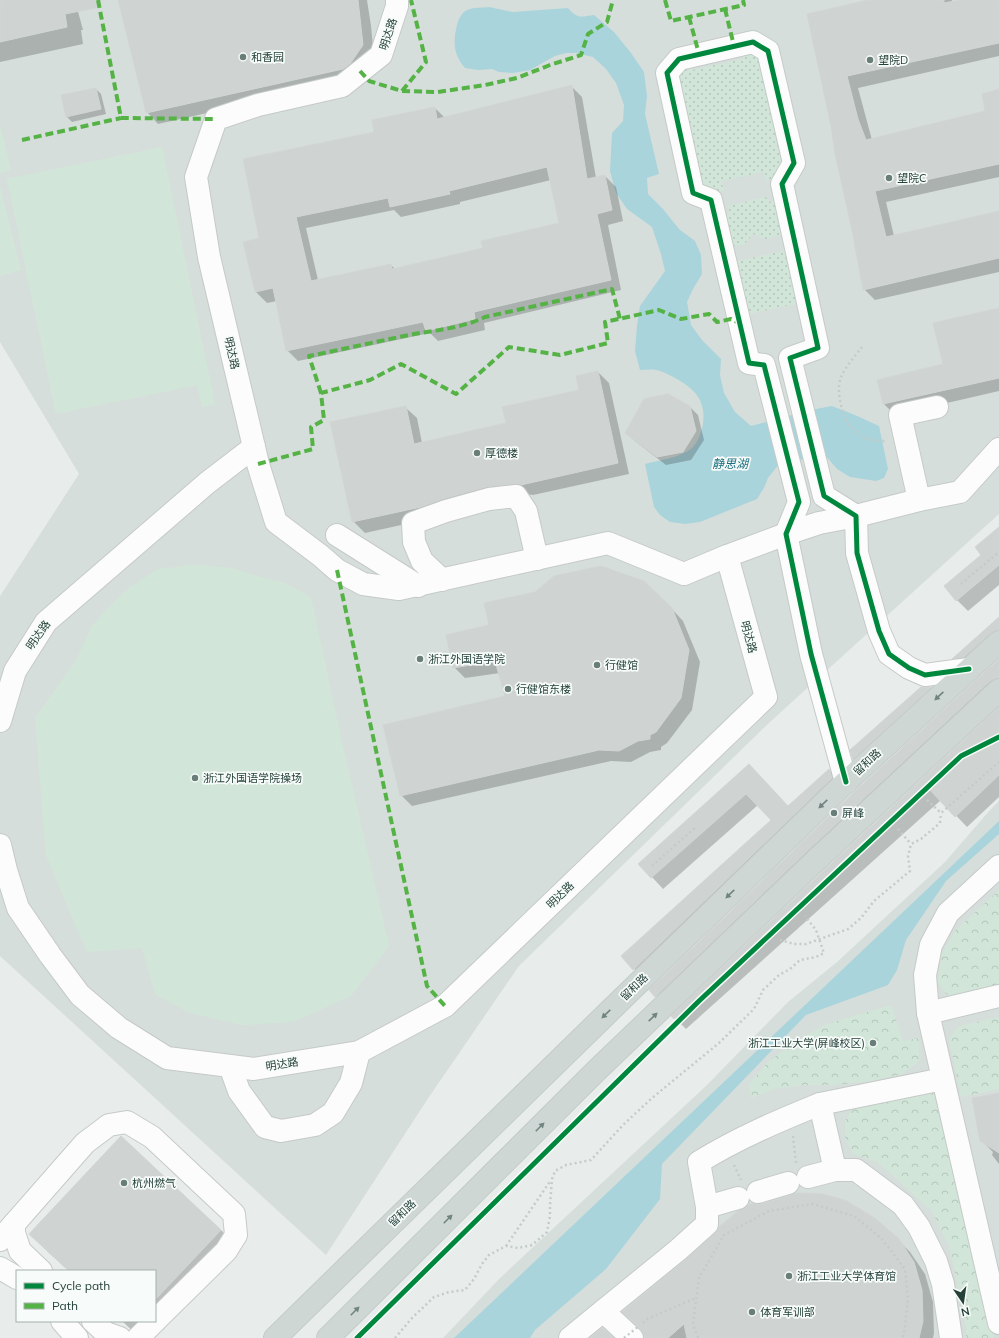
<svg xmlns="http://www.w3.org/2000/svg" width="999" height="1338" font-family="Mulish,'Noto Sans SC',sans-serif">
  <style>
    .built { fill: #d6dedb }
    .grass { fill: url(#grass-dots) }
    .forest { fill: url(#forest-crowns) }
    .pitch { fill: #d1e6d8 }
    .water { fill: #a9d4db }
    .shadow { fill: #0003; fill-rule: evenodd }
    .building { fill: #cfd4d2; stroke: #d1d6d4; fill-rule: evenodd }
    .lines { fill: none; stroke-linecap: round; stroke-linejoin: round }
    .minor-casing { stroke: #c5cac8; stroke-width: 24 }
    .major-casing { stroke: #c3ccc9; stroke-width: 24 }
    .path { stroke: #c3ccca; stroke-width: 2.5; stroke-dasharray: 2 3; stroke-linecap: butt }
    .minor { stroke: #fcfcfc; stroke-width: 22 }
    .major { stroke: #cfd7d5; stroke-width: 22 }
    .path-bridge { stroke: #c3ccca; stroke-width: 2.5; stroke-dasharray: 2 3; stroke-linecap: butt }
    .quiet { stroke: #55b346; stroke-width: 4; stroke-dasharray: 8 4; stroke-linecap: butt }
    .cycleway-casing { stroke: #f7fbf9; stroke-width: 8 }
    .cycleway { stroke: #00873e; stroke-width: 5 }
    .oneway { fill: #718580 }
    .poi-dot { fill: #697e78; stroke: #f7fbf9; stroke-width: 1.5 }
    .labels { text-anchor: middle; stroke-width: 3.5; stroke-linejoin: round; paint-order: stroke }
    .street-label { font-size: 11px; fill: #24423a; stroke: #f7fbf9 }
    .poi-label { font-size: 11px; fill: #24423a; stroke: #f7fbf9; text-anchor: start }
    .water-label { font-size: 12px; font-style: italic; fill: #1c6f80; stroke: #f7fbf9 }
  </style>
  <defs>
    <pattern id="grass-dots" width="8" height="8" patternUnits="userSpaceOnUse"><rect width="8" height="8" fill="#d1e6d8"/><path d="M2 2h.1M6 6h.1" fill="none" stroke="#b3c6ba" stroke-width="1.8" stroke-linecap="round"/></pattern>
    <pattern id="forest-crowns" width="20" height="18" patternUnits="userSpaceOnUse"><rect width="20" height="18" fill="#d1e6d8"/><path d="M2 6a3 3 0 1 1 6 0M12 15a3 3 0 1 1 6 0" fill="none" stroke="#b3c6ba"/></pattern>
  </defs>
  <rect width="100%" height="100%" fill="#e8edeb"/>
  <g class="built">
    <path d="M0 0H999V514L770 722 519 966 429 1097 326 1255 0 956V596L79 474 0 342Z"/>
    <path d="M999 801V1338H443L499 1279 707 1085 788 1002 837 962 945 862 990 810Z"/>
  </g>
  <g class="grass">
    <path d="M741 51 760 53 787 168 778 177 766 180 763 172 721 181 724 190 712 193 700 190 674 75 691 63 692 70 743 59Z"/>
    <path d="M766 197 769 202 777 200 785 234 766 239 753 234 744 245 728 247 722 214 730 213 728 206Z"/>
    <path d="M788 250 799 303 745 315 734 262Z"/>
  </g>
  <g class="forest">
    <path d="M999 890V990L960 1000 945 993 938 981 942 954 955 931Z"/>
    <path d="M891 1005 903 1041 919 1038V1061L902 1074 870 1081 834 1085H804L774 1089 751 1098 749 1084 768 1062 793 1043 827 1024Z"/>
    <path d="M999 1017V1089L961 1097 949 1039 959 1026Z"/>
    <path d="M933 1090 972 1239 994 1338H966V1327L950 1248 931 1210 878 1162 853 1154 845 1137V1121L854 1106Z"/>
  </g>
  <g class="pitch">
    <path d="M0 125 11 170 0 173Z"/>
    <path d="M162 147 215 404 202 407 197 385 56 414 7 179Z"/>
    <path d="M0 186 21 270 0 276Z"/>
    <path d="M192 565 232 568 263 578 285 583 311 597 341 738 389 946 351 996 293 1022 242 1025 190 1013 155 994 142 948 87 952 46 855 35 718 77 659 91 627 109 607 129 588 158 569Z"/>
  </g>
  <g class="water">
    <path d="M489 7 513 12 568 8C578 19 580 17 594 15L614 32 631 53 644 72 647 96 645 114 659 174 647 178 648 194 663 209 679 229 695 241 701 255 702 274 693 289 687 302 691 325 702 340 721 359 720 375 724 393 735 412 751 426 811 410 832 406 855 415 879 426 888 469 884 478 876 481 850 477 837 469 825 455 779 464 768 478 764 488 757 499 700 522 685 524 670 522 660 515 654 507 645 464C660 460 679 458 691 449 698 443 701 433 703 424 706 400 695 389 675 378 670 375 662 371 656 370 651 369 645 370 640 370L635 351 637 326 640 306 665 271 661 254 652 227 627 209 616 193 610 171 612 133 623 121 624 105 616 83 606 69 593 57 576 53H566L555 56 530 70 513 73 499 72 492 69 478 70 465 68C453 54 453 42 457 25 459 18 462 11 470 9 475 7 483 8 489 7Z"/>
    <path d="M999 821V834L946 881 906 940 897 970 888 985 806 1015 662 1164 660 1199 606 1269 535 1330 530 1338H454Z"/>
  </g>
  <g class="shadow">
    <path d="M7 0H72L76 4 83 30H81L83 44 0 62V2Z"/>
    <path d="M127 0H367L371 26 374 57 355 80 158 124 147 112Z"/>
    <path d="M873 0H952V3L965 0H999V56L858 88 872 140 986 112 999 91V177L886 202 894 236 999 212V272L875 300 864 289 832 126 808 15Z"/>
    <path d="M571 86 582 97 596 178 605 176 616 187 623 221 608 225 621 290 484 323 485 330 438 341 430 333 298 361 287 350 277 301 267 303 256 292 260 239 375 133 435 108 445 118ZM551 180 561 224 484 249 396 270 391 265 318 280 306 228 394 210 401 217 460 204V202Z"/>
    <path d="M96 89 101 94 106 114 72 122 67 117Z"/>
    <path d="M999 309V391L895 415 884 404 944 365Z"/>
    <path d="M598 372 609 383 629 474 533 495 527 494 433 518 365 533 353 521 405 407 417 418 422 443 507 424 580 390Z"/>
    <path d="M689 406 698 415 704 440 691 460 666 465 635 441 626 433Z"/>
    <path d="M999 528V585L968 611 957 600Z"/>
    <path d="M672 609 683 621 700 662 692 710 667 743 661 747V750L650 752 631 762 611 761 412 806 401 795 507 697 500 673 465 678 454 667Z"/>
    <path d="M999 618V646L964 669 954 659Z"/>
    <path d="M999 660V694L667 1007 651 990Z"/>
    <path d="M931 688 942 699 865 769 854 758Z"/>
    <path d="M999 708V797L967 827 941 800 686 1029 675 1018Z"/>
    <path d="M749 766 788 807 829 770 840 781 645 981 623 956 773 821 758 805 663 889 652 877Z"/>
    <path d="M999 1094V1164L992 1155 993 1152 981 1140Z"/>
    <path d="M752 1204 898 1240 910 1252 925 1274 933 1302 934 1333 933 1338H645L749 1205Z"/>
    <path d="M221 1230 237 1247 140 1338 122 1321H155V1271H69L47 1251Z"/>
  </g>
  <g class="building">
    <path d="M0 0H101V7L65 14 67 27 0 42Z"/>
    <path d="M118 0H358L363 45 350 64 343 69 146 113Z"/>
    <path d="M868 0H944V3L960 0H999V43L847 76 858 119 866 140 985 111 982 94 999 89V164L875 191 886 237 999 211V258L863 290 851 225 835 154 831 126 807 14Z"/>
    <path d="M572 85 587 179 605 175 612 210 597 214 611 280 474 312 475 319 426 331 423 322 286 351 273 288 255 292 243 242 259 238 243 159 374 132 372 120 435 107 437 119ZM547 167 559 223 481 241 483 248 392 269 391 264 311 281 296 217 388 198 390 207 450 194 449 191Z"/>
    <path d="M96 88 101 109 66 117 61 95Z"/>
    <path d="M999 308V378L883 404 877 380 943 364 933 323Z"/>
    <path d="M598 371 618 463 521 485 515 484 486 487 443 499 421 507 352 522 330 422 406 406 414 444 506 423 502 407 579 390 576 376Z"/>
    <path d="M668 394 690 406 696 431 683 452 657 457 625 433 644 399Z"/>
    <path d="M999 527V565L956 601 944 586 981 555 975 547Z"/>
    <path d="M601 566 644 581 672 608 689 650 681 698 656 732 650 735V739L638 741 619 751 599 750 400 796 383 725 505 696 495 661 453 668 446 635 489 625 484 603 535 592 554 576Z"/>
    <path d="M999 617V630L991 633 964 657 952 659Z"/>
    <path d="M999 659V678H996L990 681 803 855 655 997 649 990 855 791Z"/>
    <path d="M921 687H932L853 759 850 750Z"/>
    <path d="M999 707V775L955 817 930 790 674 1019 671 1016 821 873Z"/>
    <path d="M749 764 788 806 829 769 832 778 633 970 621 956 771 820 746 794 651 878 638 864Z"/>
    <path d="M999 1093V1153L980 1141 972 1098Z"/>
    <path d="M121 1136 221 1230 155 1300V1271H69L29 1234Z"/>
    <path d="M798 1193 823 1194 847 1201 876 1219 899 1239 914 1262 922 1290 923 1321 919 1338H687L684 1324 668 1338H644V1334L641 1329 622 1312 686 1259 715 1233 719 1227 738 1211 753 1203 756 1204H762Z"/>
    <path d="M602 1328 614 1338H590Z"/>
  </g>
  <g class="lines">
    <defs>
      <g id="minor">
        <path d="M397 0V6L381 55 342 86 258 105 216 119 196 177 209 257 258 464 276 522 321 556 337 570 363 584 399 589 608 543 684 574 727 556 786 534 819 523 856 516 919 500 960 492 999 449"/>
        <path d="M919 500 900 415 937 407"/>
        <path d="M337 535 418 586"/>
        <path d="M442 580 422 561 414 542 413 523 446 511 489 499 516 496 526 511 537 559"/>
        <path d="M0 721 15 671 46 622 207 483 254 447"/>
        <path d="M846 782 811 654 786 534 799 502 764 365 749 363 711 200 693 193 667 73 679 59 753 42 768 51 794 163 782 184 818 348 790 358 824 496 856 516 857 553 879 631 889 654 909 668 925 675 969 669"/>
        <path d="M0 845 6 870 18 908 50 955 80 995 119 1028 167 1058 254 1069 359 1052 445 1006 766 697 727 556"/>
        <path d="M999 866 948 913 931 945 925 975 928 1013 999 1323"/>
        <path d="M928 1013 999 996"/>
        <path d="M230 1066 239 1091 265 1127 281 1131 315 1125 333 1113 351 1083 359 1052"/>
        <path d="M835 1170 820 1104 943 1079"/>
        <path d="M808 1177 835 1170H856L903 1205 919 1227 936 1261 943 1284 951 1338"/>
        <path d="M758 1192 788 1183"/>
        <path d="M707 1207 738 1198"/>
        <path d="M14 1224V1233L20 1251 41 1271"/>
        <path d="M0 1240 85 1143 109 1125 127 1122 152 1137 234 1214 236 1235 226 1251 155 1321"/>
        <path d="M0 1268 17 1278"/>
        <path d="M62 1321 77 1338"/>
        <path d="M93 1321 106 1333 120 1338"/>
        <path d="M138 1338 155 1321"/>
        <path d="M570 1338 603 1311"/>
        <path d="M632 1338 603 1311 678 1250 707 1224V1207L699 1162C738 1138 778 1121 820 1104"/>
      </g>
      <g id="major">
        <path d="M275 1338 628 993 846 782 999 642"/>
        <path d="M328 1338 597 1070 812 864 999 690"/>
      </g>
    </defs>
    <use href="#minor" class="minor-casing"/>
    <use href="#major" class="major-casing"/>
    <g class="path">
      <path d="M862 347C855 356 846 366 841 377 834 396 846 434 868 439 874 441 880 441 886 441"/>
      <path d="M961 584 999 552"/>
      <path d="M927 800 941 813 999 762"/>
      <path d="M898 829 911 844"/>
      <path d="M652 866 697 826"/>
      <path d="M780 940 794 944H806L848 929 861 918 874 901 910 871 908 856 911 844 921 839 940 823 941 813"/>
      <path d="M793 1136 796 1163"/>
      <path d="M734 1165 741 1180"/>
      <path d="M506 1246 551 1180"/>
      <path d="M643 1323 647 1319 696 1298"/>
      <path d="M395 1338 412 1318 434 1297 449 1292 465 1290 474 1279 482 1264 489 1255 506 1246 518 1248 532 1245 547 1232 550 1216V1205L552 1179 555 1171 566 1165 591 1160 623 1125 652 1098 719 1043 754 1009 763 990 779 975 790 969 800 960 816 957 824 953 816 930 805 916"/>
      <path d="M698 1338 693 1324 699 1278 724 1235 769 1211 813 1204 854 1216 881 1238 905 1269 908 1299 904 1334 902 1338"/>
    </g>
    <use href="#minor" class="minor"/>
    <use href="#major" class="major"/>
    <path class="path-bridge" d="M624 1338 639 1326"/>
    <g class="quiet">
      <path d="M98 0 121 118 216 119"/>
      <path d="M665 0 671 21 744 5 743 0"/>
      <path d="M725 9 734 46"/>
      <path d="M689 17 699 54"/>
      <path d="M360 71 369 81 402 91 438 92 485 85 517 78 550 65 581 55 588 34 607 22 613 0"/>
      <path d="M402 91 426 62 411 0"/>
      <path d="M22 140 121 118"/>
      <path d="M321 393 309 356C344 349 379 341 414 334 438 330 462 328 485 317L612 289 620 319"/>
      <path d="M258 464 313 449 311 427 324 420 321 393 370 380 401 364 456 394 509 347 560 355 608 343 605 322 659 310 681 319 709 314 717 322 731 319 741 324"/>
      <path d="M337 570 427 986 445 1006"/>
    </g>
    <defs>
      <g id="cycleway">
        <path d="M846 782 811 654 786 534 799 502 764 365 749 363 711 200 693 193 667 73 679 59 753 42 768 51 794 163 782 184 818 348 790 358 824 496 856 516 857 553 879 631 889 654 909 668 925 675 969 669"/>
        <path d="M357 1338 699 1001 961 756 999 737"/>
      </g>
    </defs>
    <use href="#cycleway" class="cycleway-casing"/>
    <use href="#cycleway" class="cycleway"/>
  </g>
  <defs><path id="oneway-solid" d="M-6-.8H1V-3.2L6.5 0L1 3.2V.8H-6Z"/></defs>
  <g class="oneway">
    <use href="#oneway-solid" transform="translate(939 696) rotate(137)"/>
    <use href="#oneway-solid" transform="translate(823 804) rotate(136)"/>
    <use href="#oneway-solid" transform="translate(730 894) rotate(136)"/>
    <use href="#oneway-solid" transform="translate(606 1014) rotate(136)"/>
    <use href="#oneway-solid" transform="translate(653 1017) rotate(-44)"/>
    <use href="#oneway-solid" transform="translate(540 1127) rotate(-45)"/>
    <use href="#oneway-solid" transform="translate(448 1219) rotate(-45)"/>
    <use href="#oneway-solid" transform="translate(355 1311) rotate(-45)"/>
  </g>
  <g class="poi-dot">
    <circle cx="243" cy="57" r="4"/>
    <circle cx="870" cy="60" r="4"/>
    <circle cx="889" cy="178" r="4"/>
    <circle cx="477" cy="453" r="4"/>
    <circle cx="420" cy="659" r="4"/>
    <circle cx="597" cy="665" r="4"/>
    <circle cx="508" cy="689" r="4"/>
    <circle cx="195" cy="778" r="4"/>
    <circle cx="834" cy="813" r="4"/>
    <circle cx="873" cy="1043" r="4"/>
    <circle cx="124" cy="1183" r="4"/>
    <circle cx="789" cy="1276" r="4"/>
    <circle cx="752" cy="1312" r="4"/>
  </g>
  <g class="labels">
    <g class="street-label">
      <text transform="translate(388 34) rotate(-72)" y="4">明达路</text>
      <text transform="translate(232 353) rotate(77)" y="4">明达路</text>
      <text transform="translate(38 635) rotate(-55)" y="4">明达路</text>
      <text transform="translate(749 637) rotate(75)" y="4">明达路</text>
      <text transform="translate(867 762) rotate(-43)" y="4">留和路</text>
      <text transform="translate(560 895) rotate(-44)" y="4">明达路</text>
      <text transform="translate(634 987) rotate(-44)" y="4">留和路</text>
      <text transform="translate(282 1064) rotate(-9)" y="4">明达路</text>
      <text transform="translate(402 1213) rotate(-44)" y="4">留和路</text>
    </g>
    <g class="poi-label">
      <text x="251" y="61">和香园</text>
      <text x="878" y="64">望院D</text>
      <text x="897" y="182">望院C</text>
      <text x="485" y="457">厚德楼</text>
      <text x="428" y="663">浙江外国语学院</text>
      <text x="605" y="669">行健馆</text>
      <text x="516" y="693">行健馆东楼</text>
      <text x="203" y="782">浙江外国语学院操场</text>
      <text x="842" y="817">屏峰</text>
      <text x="865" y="1047" text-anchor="end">浙江工业大学(屏峰校区)</text>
      <text x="132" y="1187">杭州燃气</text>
      <text x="797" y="1280">浙江工业大学体育馆</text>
      <text x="760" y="1316">体育军训部</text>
    </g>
    <g class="water-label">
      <text x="730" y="468">静思湖</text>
    </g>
  </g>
  <rect x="16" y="1270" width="140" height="52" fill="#f7fbf9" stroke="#a3b1ad"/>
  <rect x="24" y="1283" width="20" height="6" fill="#00873e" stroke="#a3b1ad"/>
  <text x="52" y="1290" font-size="12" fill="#24423a">Cycle path</text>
  <rect x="24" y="1303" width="20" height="6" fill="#55b346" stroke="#a3b1ad"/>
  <text x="52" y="1310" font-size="12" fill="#24423a">Path</text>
  <g transform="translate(963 1302) rotate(167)" stroke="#f7fbf9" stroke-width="3" paint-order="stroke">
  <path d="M0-3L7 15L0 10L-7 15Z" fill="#24423a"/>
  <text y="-6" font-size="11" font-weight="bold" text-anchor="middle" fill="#24423a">N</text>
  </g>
</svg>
